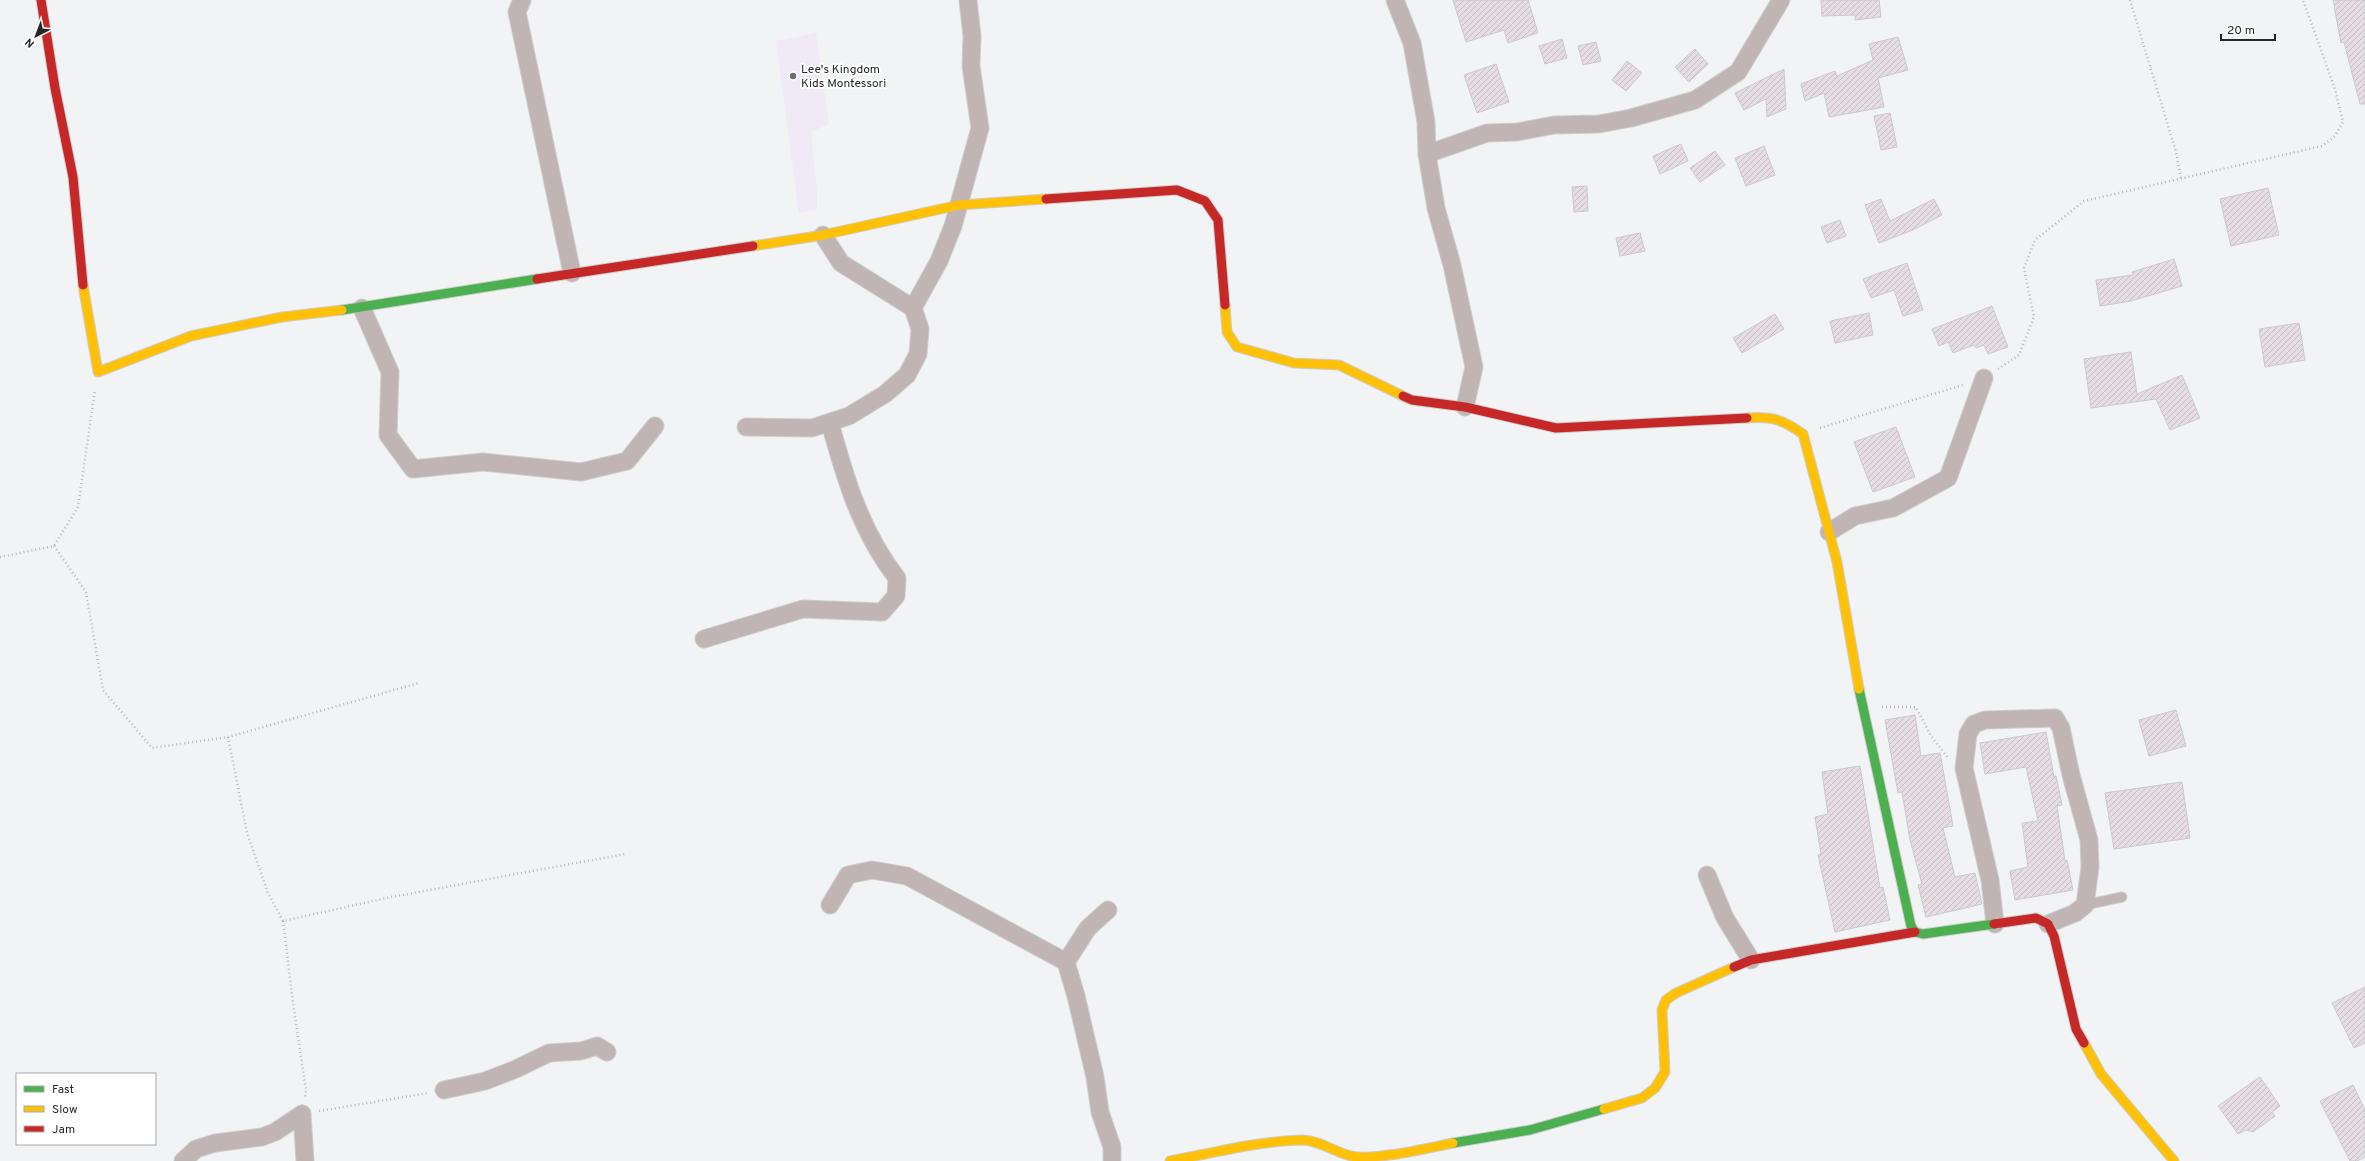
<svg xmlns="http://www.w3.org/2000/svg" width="2365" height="1161" font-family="Overpass,sans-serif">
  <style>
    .education { fill: #efeaf6 }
    .building { fill: url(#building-hatch); stroke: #cacacb }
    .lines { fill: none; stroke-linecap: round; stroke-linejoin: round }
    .lane-casing { stroke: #cdcece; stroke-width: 11 }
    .street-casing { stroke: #cdcece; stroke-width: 19 }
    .fast-casing { stroke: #cdcece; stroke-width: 11 }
    .slow-casing { stroke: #cdcece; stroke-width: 11 }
    .jam-casing { stroke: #cdcece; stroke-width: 11 }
    .path { stroke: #bcb7b7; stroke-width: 2.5; stroke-dasharray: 1 3; stroke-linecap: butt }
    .lane { stroke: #c0b4b5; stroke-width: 9 }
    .street { stroke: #c0b4b5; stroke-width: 17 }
    .fast { stroke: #4caf50; stroke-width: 9 }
    .slow { stroke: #ffc107; stroke-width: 9 }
    .jam { stroke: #c62828; stroke-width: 9 }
    .poi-dot { fill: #6c6e6f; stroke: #fff; stroke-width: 1.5 }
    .labels { text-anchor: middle; stroke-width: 3.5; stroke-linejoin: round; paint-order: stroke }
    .poi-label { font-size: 12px; fill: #252627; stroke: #fff; text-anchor: start }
  </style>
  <defs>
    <pattern id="building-hatch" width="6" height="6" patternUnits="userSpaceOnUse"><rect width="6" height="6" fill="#e6dde2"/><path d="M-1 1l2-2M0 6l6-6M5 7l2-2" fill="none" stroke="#c5bec2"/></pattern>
  </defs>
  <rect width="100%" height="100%" fill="#f1f3f4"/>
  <path class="education" d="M816 33 829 124 811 132 817 191V210L799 213 776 41Z"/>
  <g class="building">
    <path d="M1453 0H1528L1538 33 1508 43 1504 30 1466 42Z"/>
    <path d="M1821 0H1879L1881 17 1855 20V15L1822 16Z"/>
    <path d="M2333 0H2365V104H2360L2344 42 2341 43Z"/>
    <path d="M1898 37 1908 70 1878 78 1884 107 1829 117 1824 93 1805 101 1801 84 1835 71 1837 76 1873 60 1869 44Z"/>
    <path d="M1562 39 1567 58 1545 64 1539 46Z"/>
    <path d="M1596 42 1601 61 1583 65 1578 46Z"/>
    <path d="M1695 49 1708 64 1689 82 1675 67Z"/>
    <path d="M1627 61 1642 73 1626 91 1612 80Z"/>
    <path d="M1496 64 1509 102 1477 113 1464 75Z"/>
    <path d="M1784 69 1786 109 1767 117 1766 99 1744 110 1735 93Z"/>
    <path d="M1890 113 1897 147 1881 150 1874 116Z"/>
    <path d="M1681 144 1688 161 1660 174 1653 156Z"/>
    <path d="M1764 146 1775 175 1746 186 1735 158Z"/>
    <path d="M1715 151 1725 165 1700 182 1690 168Z"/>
    <path d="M1587 186 1588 211 1574 212 1572 187Z"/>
    <path d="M2268 188 2279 235 2231 246 2220 199Z"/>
    <path d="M1881 199 1890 221 1934 199 1942 215 1913 230 1879 243 1865 205Z"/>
    <path d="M1840 220 1846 236 1827 243 1821 227Z"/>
    <path d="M1640 233 1645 251 1620 256 1616 238Z"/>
    <path d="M2174 259 2182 286 2131 301 2100 306 2096 280 2133 275 2132 272Z"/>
    <path d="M1907 263 1923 310 1903 316 1894 290 1871 298 1863 279Z"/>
    <path d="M1992 306 2008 347 1988 354 1984 345 1976 348 1974 345 1953 353 1948 342 1939 346 1932 329Z"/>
    <path d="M1869 313 1873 335 1835 343 1830 321Z"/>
    <path d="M1775 314 1784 329 1742 353 1733 338Z"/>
    <path d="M2299 323 2305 360 2265 367 2259 329Z"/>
    <path d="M2131 352 2137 394 2182 375 2200 418 2170 430 2156 399 2091 408 2084 359Z"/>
    <path d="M1896 427 1915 477 1873 492 1854 442Z"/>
    <path d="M2176 710 2186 746 2149 756 2139 720Z"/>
    <path d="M1915 715 1921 756 1940 753 1953 826 1943 828 1955 877 1975 873 1982 904 1926 917 1918 885 1922 884 1910 840 1902 792 1898 793 1885 720Z"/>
    <path d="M2046 732 2054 777 2056 776 2062 805 2057 806 2065 861 2067 860 2073 890 2015 900 2010 871 2028 867 2022 823 2038 821 2026 767 1985 774 1980 743Z"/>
    <path d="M1860 766 1880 888 1883 887 1890 920 1835 932 1818 855 1821 854 1815 817 1828 814 1822 772Z"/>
    <path d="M2182 782 2190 838 2114 849 2105 793Z"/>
    <path d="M2365 987V1043L2354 1048 2332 1003Z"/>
    <path d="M2260 1077 2280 1106 2272 1112 2275 1116 2253 1132 2246 1130 2238 1134 2218 1106Z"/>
    <path d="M2353 1085 2365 1110V1157L2357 1161H2350L2320 1101Z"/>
  </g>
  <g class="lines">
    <defs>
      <path id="lane" d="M2085 905 2122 897"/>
      <g id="street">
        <path d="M522 0 517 12 572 273"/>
        <path d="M1395 0 1412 43 1426 122 1427 154 1436 208 1452 265 1474 367 1465 407"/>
        <path d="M1427 154 1487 133 1517 132 1554 125 1599 124 1631 118 1695 100 1738 72 1781 0"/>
        <path d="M362 308 390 372 388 435 413 469 483 462 581 472 627 461 655 426"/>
        <path d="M913 308 939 261 953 226 980 128 971 66 972 36 968 0"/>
        <path d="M746 427 812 428 849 416 885 394 907 375 918 354 920 329 913 308 841 263 823 235"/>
        <path d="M1829 532 1855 516 1893 508 1948 478 1984 378"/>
        <path d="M704 639 803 609 882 612 896 596 897 578C861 532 845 478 830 423"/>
        <path d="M1707 875 1725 918 1751 960"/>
        <path d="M830 905 848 875 872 870 907 876 1066 962"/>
        <path d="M1108 910 1088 928 1066 962 1076 996 1095 1077 1100 1112 1112 1147V1161"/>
        <path d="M1995 924 1990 880 1964 768 1968 734 1974 724 1985 720 2055 718 2061 728 2071 775 2089 840 2090 867 2085 905 2075 913 2048 924"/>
        <path d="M444 1090 485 1081 516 1069 549 1053 581 1051 597 1046 607 1052"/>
        <path d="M302 1114 305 1161"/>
        <path d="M183 1161 196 1149 215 1143 262 1137 275 1132 302 1114"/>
      </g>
      <g id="fast">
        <path d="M342 310 537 279"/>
        <path d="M1859 689 1911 926 1915 932 1923 934 1994 924"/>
        <path d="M1453 1143 1530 1130 1604 1109"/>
      </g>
      <g id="slow">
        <path d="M753 246 823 235 959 205 1046 199"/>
        <path d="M83 285 98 372 191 336 282 317 342 310"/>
        <path d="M1225 305 1227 332 1237 347 1294 363 1339 365 1403 396"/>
        <path d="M1747 418C1773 416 1783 420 1803 434L1837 562 1859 689"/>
        <path d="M2084 1043 2101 1074 2174 1161"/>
        <path d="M1604 1109 1642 1098 1655 1088 1665 1072 1662 1010 1666 1000 1676 993 1734 967"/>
        <path d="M1170 1161C1213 1153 1258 1141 1302 1140 1319 1140 1334 1152 1351 1156 1374 1161 1428 1148 1453 1143"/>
      </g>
      <g id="jam">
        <path d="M41 0 55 88 73 177 83 285"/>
        <path d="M1046 199 1177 190 1205 201 1218 220 1225 305"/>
        <path d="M537 279 753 246"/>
        <path d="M1403 396 1412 400 1465 407 1556 428 1747 418"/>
        <path d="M1994 924 2036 918 2048 924 2054 936 2076 1029 2084 1043"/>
        <path d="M1734 967 1751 960 1915 932"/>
      </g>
    </defs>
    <use href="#lane" class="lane-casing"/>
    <use href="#street" class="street-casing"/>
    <use href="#fast" class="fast-casing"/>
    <use href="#slow" class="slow-casing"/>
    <use href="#jam" class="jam-casing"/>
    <g class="path">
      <path d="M2130 0 2176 152 2181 178"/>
      <path d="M1998 369 2019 355 2034 317 2024 268 2035 240 2084 201 2322 146 2335 136 2343 122 2335 89 2303 0"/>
      <path d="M1820 428 1963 385"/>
      <path d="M54 546 86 592 103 690 152 748 228 737 419 683"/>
      <path d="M0 557 54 546 78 507 95 390"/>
      <path d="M1882 707H1916L1931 736 1948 758"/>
      <path d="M228 737 247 833 268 893 283 921 391 897 625 854"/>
      <path d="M283 921 293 1003 306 1090 305 1098"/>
      <path d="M319 1111 428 1093"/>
    </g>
    <use href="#lane" class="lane"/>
    <use href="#street" class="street"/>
    <use href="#fast" class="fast"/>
    <use href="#slow" class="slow"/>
    <use href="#jam" class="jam"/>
  </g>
  <circle class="poi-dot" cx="793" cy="76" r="4"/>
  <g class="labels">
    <g class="poi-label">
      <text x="801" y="73">Lee's Kingdom<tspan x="801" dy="14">Kids Montessori</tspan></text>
    </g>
  </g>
  <rect x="16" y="1073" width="140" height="72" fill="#ffffff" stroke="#a8a8a9"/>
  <rect x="24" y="1086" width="20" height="6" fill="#4caf50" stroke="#a8a8a9"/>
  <text x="52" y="1093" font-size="12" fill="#252627">Fast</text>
  <rect x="24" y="1106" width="20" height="6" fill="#ffc107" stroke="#a8a8a9"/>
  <text x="52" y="1113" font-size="12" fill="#252627">Slow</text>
  <rect x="24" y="1126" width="20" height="6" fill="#c62828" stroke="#a8a8a9"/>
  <text x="52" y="1133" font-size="12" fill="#252627">Jam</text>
  <g transform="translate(36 36) rotate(222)" stroke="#ffffff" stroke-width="3" paint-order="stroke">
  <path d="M0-3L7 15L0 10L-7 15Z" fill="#252627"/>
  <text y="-6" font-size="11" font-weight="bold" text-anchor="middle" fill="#252627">N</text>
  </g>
  <path d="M2221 34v6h54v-6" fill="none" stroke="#252627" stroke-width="2"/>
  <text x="2227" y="34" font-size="12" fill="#252627" stroke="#ffffff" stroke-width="3" paint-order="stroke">20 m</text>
</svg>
